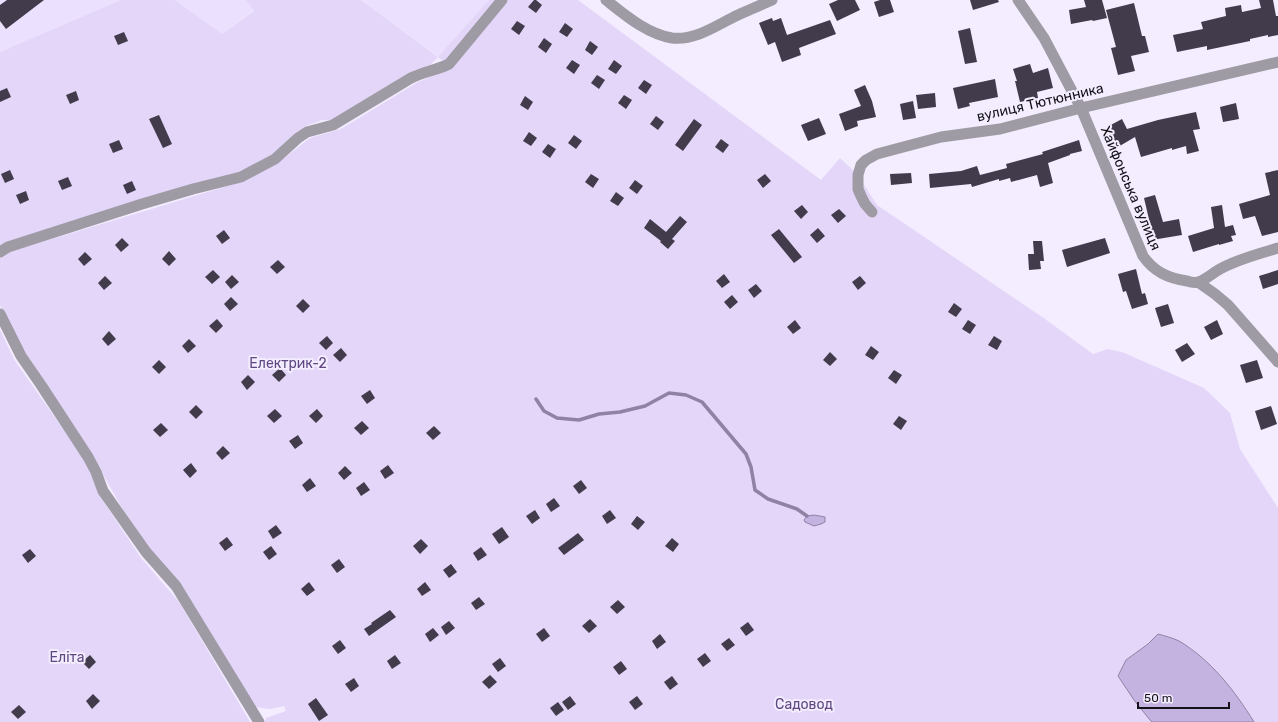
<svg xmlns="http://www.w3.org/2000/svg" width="1278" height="722" font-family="Rubik,sans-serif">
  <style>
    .built { fill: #ebe0fe }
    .green { fill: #e3d6f9 }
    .water { fill: #c4b3e0; stroke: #8f82a4 }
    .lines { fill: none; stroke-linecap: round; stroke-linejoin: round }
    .stream { stroke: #8f82a4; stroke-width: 3.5 }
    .building { fill: #413b4c }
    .minor { stroke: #9f9ba5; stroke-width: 11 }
    .labels { text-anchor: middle; stroke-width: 4; stroke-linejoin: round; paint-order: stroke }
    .street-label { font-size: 14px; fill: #141119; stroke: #f3edff }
    .park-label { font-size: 14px; fill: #5f4881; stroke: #f3edff }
  </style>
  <rect width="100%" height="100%" fill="#f3edff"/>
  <g class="built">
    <path d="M0 0H121L0 52Z"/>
    <path d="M175 0H246L254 10 222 34Z"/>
    <path d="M361 0H489L439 57Z"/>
  </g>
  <g class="green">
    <path d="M121 0H175L222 34 254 11 246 0H361L438 57 489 0H578L821 180 840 158 857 174 877 205 1045 319 1093 354 1108 349 1122 352 1204 388 1230 413 1240 449 1278 508V722H1254L1217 672 1189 648 1159 634 1148 644 1126 660 1150 720 1152 722H265L266 718 286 711 284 706 270 709 255 707 148 550 130 522 92 455 26 357 0 305V258L9 252 244 181 278 163 310 138 341 129 418 82 451 68 438 57 428 67 332 120H322L304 127 295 134 272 155 241 172 0 246V52Z"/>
    <path d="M0 330 15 361 85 460 101 498 141 558 179 602 250 722H0Z"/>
  </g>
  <g class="water">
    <path d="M814 515 825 517V522L821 524 814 526 805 522 804 520 807 516Z"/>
    <path d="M1158 634C1165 636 1173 638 1179 641 1211 660 1235 691 1254 722H1152L1150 720 1134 700 1118 676 1126 660 1148 644Z"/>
  </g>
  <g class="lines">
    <path class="stream" d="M536 399 544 411 557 418 579 420 599 414 620 412 645 406 669 393 686 395 702 402 746 454 751 467 755 490 768 499 797 509 807 516"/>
  </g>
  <g class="building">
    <path d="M7 0H44L6 29 0 21V5Z"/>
    <path d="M534 0H536L542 5 536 13 528 7Z"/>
    <path d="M838 0H855L860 10 837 21 829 4Z"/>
    <path d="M880 0H890L894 12 879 17 874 2Z"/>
    <path d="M970 0H998L999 2 973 10Z"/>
    <path d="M1084 0H1102L1107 18 1093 21 1092 20 1071 24 1069 10 1086 7Z"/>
    <path d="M1259 0H1273L1276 16H1278V35L1268 37V35L1250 39V41L1207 50V46L1177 52 1173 35 1203 29 1201 22 1226 16 1225 8 1241 5 1242 12 1261 8Z"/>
    <path d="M1134 3 1142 36H1145L1149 52 1131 56 1135 71 1118 75 1111 48 1116 47 1106 10Z"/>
    <path d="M772 18 773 21 781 18 787 35 830 20 836 34 799 48 801 55 782 62 775 42 768 45 759 23Z"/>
    <path d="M517 21 525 26 519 35 511 29Z"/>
    <path d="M565 23 573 29 567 37 559 32Z"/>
    <path d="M970 28 977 62 965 64 958 31Z"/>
    <path d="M124 32 128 41 118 45 114 36Z"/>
    <path d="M544 38 552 44 546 53 538 47Z"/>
    <path d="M590 41 598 47 592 55 585 50Z"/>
    <path d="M572 60 580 65 574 74 566 68Z"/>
    <path d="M614 60 622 66 616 74 608 69Z"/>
    <path d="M1030 64 1033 73 1048 68 1053 88 1037 92 1038 98 1020 102 1015 81H1017L1013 69Z"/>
    <path d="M597 75 605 80 599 89 591 83Z"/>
    <path d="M995 79 998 97 969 103 970 106 958 109 953 88Z"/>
    <path d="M644 80 652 85 646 94 638 88Z"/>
    <path d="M865 85 872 101 876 117 857 121 858 126 845 131 839 114 861 106 854 90Z"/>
    <path d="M7 88 11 97 0 102V91Z"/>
    <path d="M76 91 79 100 70 104 66 95Z"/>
    <path d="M935 93 936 107 918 109 916 95Z"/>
    <path d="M624 95 632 100 626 109 618 103Z"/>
    <path d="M525 96 533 102 528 110 520 105Z"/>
    <path d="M913 101 916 118 903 120 900 104Z"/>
    <path d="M1236 103 1239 119 1223 122 1220 107Z"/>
    <path d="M1196 112 1200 129 1193 130 1199 151 1187 154 1186 146 1172 150V148L1141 157 1135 137 1118 147 1107 127 1122 119 1127 129 1158 120Z"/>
    <path d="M159 115 172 144 163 148 149 119Z"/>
    <path d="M656 116 664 122 658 130 650 124Z"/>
    <path d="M819 118 826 134 808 141 801 125Z"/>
    <path d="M694 119 702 125 683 151 675 145Z"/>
    <path d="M529 132 537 138 531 146 523 141Z"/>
    <path d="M574 135 582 141 576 149 568 143Z"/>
    <path d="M721 139 729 145 723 153 715 147Z"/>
    <path d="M119 140 123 149 113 153 109 144Z"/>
    <path d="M1079 140 1082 151 1070 154V155L1048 163 1053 183 1040 187 1037 175 1011 182 1010 178 999 181V179L972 187 971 184 930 188 929 174 961 171 977 166 980 175 1007 168 1006 164 1043 154 1042 152Z"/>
    <path d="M548 144 556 149 550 158 542 152Z"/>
    <path d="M10 170 14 179 5 183 1 174Z"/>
    <path d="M1278 170V232L1262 236 1255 216 1243 219 1239 204 1270 195 1265 173Z"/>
    <path d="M911 173 912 183 891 185 890 174Z"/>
    <path d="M591 174 599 179 593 188 585 182Z"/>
    <path d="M765 174 771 181 763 188 757 180Z"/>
    <path d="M68 177 72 186 62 190 58 181Z"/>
    <path d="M635 180 643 186 637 194 629 188Z"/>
    <path d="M132 181 136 190 127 194 123 185Z"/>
    <path d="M26 191 29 200 20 204 16 195Z"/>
    <path d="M616 192 624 198 618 206 610 201Z"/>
    <path d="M1155 195 1163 222 1179 219 1182 235 1152 240 1150 228H1151L1144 198Z"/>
    <path d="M802 205 808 212 801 219 794 211Z"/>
    <path d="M1222 205 1225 227 1233 225 1236 235 1231 236 1233 241 1219 245V244L1193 252 1188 236 1214 228 1211 207Z"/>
    <path d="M839 209 846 216 838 223 831 215Z"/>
    <path d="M680 216 687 222 672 239 675 241 668 249 660 242 661 241 644 228 650 219 666 232Z"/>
    <path d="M818 228 825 236 817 243 810 235Z"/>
    <path d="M779 229 802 257 794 263 771 235Z"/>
    <path d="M224 230 230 238 222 244 216 236Z"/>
    <path d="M122 238 129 245 121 252 115 245Z"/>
    <path d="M1105 238 1110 253 1067 267 1062 250Z"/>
    <path d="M1033 241H1042L1044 261H1040L1041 269 1029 270 1028 254H1034Z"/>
    <path d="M169 251 176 259 169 266 162 259Z"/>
    <path d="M85 252 92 259 84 266 78 259Z"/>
    <path d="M278 260 285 267 277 274 270 267Z"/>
    <path d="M1136 269 1142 294 1145 293 1148 304 1132 309 1126 291 1123 292 1118 274Z"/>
    <path d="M213 270 220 277 212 284 205 277Z"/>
    <path d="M1278 270V284L1263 289 1259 276Z"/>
    <path d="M724 274 730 282 722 288 716 281Z"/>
    <path d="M232 275 239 282 231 289 225 282Z"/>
    <path d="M105 276 112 283 104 290 98 283Z"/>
    <path d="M860 276 866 283 858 290 852 282Z"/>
    <path d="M756 284 762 291 754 298 748 290Z"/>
    <path d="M732 295 738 302 730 309 724 302Z"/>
    <path d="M231 297 238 304 230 311 224 304Z"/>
    <path d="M303 299 310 306 303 313 296 306Z"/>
    <path d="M954 303 962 309 956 317 948 312Z"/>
    <path d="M1168 304 1174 323 1161 327 1155 308Z"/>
    <path d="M217 319 223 326 216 333 209 326Z"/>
    <path d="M795 320 801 328 793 334 787 327Z"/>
    <path d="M968 320 976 325 970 334 962 329Z"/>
    <path d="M1217 320 1223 334 1211 340 1204 327Z"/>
    <path d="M109 331 116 339 108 346 102 339Z"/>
    <path d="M327 336 333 343 326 350 319 343Z"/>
    <path d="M994 336 1002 341 997 350 988 345Z"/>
    <path d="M189 339 196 346 188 353 182 346Z"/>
    <path d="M1187 343 1195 354 1182 362 1175 350Z"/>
    <path d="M871 346 879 352 873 360 865 355Z"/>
    <path d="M341 348 347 355 340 362 333 355Z"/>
    <path d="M830 352 837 359 830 366 823 360Z"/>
    <path d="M159 360 166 367 159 374 152 367Z"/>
    <path d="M1257 360 1263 378 1246 383 1240 365Z"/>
    <path d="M280 368 286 375 279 382 272 375Z"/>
    <path d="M894 370 902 375 896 384 888 378Z"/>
    <path d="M248 375 255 382 247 390 241 382Z"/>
    <path d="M370 390 375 398 367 404 361 396Z"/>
    <path d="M196 405 203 412 196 419 189 412Z"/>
    <path d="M1271 406 1277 424 1261 430 1255 411Z"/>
    <path d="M275 409 282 416 274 423 267 416Z"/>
    <path d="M317 409 323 416 316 423 309 416Z"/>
    <path d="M899 416 907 421 901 430 893 424Z"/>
    <path d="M362 421 369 428 361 435 354 428Z"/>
    <path d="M161 423 168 430 160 437 153 430Z"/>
    <path d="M434 426 441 433 433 440 426 433Z"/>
    <path d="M298 435 303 443 295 449 289 441Z"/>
    <path d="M223 446 230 453 222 460 216 453Z"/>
    <path d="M191 463 197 471 190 478 183 470Z"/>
    <path d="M388 465 394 473 385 479 380 471Z"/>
    <path d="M345 466 352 473 344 480 338 473Z"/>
    <path d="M310 478 316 486 307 492 302 485Z"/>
    <path d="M581 480 587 488 579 494 573 486Z"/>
    <path d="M364 482 370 490 361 496 356 488Z"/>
    <path d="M554 498 560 506 551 512 546 504Z"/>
    <path d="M535 510 540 518 532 524 526 516Z"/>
    <path d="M610 510 616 518 607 524 602 516Z"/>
    <path d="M637 516 645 522 638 530 631 524Z"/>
    <path d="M276 525 282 533 273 539 268 531Z"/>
    <path d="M502 527 509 537 499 544 492 534Z"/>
    <path d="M578 533 584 540 564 555 558 548Z"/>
    <path d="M227 537 233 545 225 551 219 543Z"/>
    <path d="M672 538 679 544 673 552 665 546Z"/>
    <path d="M421 539 428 546 420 554 413 546Z"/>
    <path d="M271 546 277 554 269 560 263 552Z"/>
    <path d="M481 547 487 555 478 561 473 553Z"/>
    <path d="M30 549 36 556 28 563 22 555Z"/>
    <path d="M339 559 345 567 337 573 331 565Z"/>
    <path d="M451 564 457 572 449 578 443 570Z"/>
    <path d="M309 582 315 590 307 596 301 589Z"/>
    <path d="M425 582 431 590 422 596 417 589Z"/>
    <path d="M479 597 485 604 476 610 471 603Z"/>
    <path d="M618 600 625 607 617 614 610 607Z"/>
    <path d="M390 610 396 617 369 636 364 629 372 624 371 623Z"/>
    <path d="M590 619 597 626 589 633 582 626Z"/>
    <path d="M449 621 455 628 446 635 441 627Z"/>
    <path d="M748 622 754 630 746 636 740 628Z"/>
    <path d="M433 628 439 635 430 642 425 634Z"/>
    <path d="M544 628 550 636 542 642 536 634Z"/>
    <path d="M660 634 666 642 657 649 652 641Z"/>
    <path d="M729 638 735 645 727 651 721 644Z"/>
    <path d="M340 640 346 648 338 654 332 646Z"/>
    <path d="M705 653 711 661 703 667 697 659Z"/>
    <path d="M90 655 96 662 89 669 82 662Z"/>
    <path d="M395 655 401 663 392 669 387 661Z"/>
    <path d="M500 658 506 666 498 672 492 664Z"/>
    <path d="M621 661 627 669 619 675 613 667Z"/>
    <path d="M490 675 497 682 489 689 482 682Z"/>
    <path d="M672 676 678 684 670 690 664 682Z"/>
    <path d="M354 678 359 686 351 692 345 684Z"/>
    <path d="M93 694 100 701 92 709 86 701Z"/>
    <path d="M570 696 576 704 568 710 562 702Z"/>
    <path d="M637 696 643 704 635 710 629 702Z"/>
    <path d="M316 698 328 715 319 721 308 704Z"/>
    <path d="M558 702 564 710 556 716 550 708Z"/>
    <path d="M19 705 26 712 18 719 11 712Z"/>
  </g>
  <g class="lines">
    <g class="minor">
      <path d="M606 0C625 15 647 34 672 38 696 41 718 24 738 15 749 10 761 5 772 0"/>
      <path d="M1018 0 1044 38 1081 108 1143 256C1154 272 1168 278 1187 281 1190 282 1195 283 1199 282 1206 279 1213 273 1220 269 1238 259 1258 254 1278 248"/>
      <path d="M872 212 865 204 861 196 858 189V175L861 165 866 160 877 154 941 137 1000 129 1081 108 1278 62"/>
      <path d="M0 252 8 247 142 204 193 189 241 177 275 159 298 138 307 132 333 125 411 78C423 72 437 70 449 64L502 0"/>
      <path d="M1198 282 1215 294 1228 305 1278 362"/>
      <path d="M0 314 21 356 41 385 88 457 96 472 103 491 146 552 176 586 259 722"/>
    </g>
  </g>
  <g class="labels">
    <g class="street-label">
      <text transform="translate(1040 102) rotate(-13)" y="5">вулиця Тютюнника</text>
      <text transform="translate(1131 188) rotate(67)" y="5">Хайфонська вулиця</text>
    </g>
    <g class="park-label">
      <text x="288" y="368">Електрик-2</text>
      <text x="67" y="662">Еліта</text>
      <text x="804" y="709">Садовод</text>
    </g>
  </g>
  <path d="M1138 702v6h91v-6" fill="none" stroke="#141119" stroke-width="2"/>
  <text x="1144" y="702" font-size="12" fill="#141119" stroke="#f3edff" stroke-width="3" paint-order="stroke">50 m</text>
</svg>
